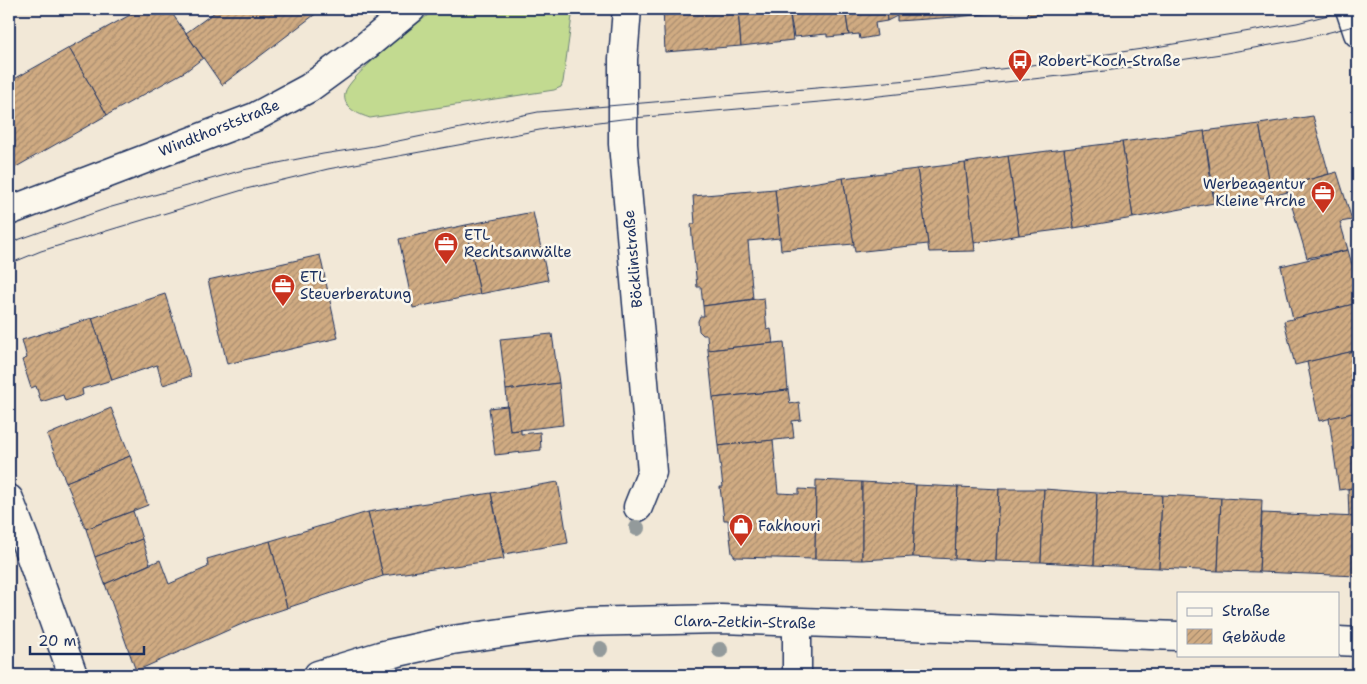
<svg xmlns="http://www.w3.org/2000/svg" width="1367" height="684" font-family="'Shantell Sans',sans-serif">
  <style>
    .grass { fill: #c2da90; stroke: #6e8477 }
    .building { fill: url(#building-hatch); stroke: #1b2f5e }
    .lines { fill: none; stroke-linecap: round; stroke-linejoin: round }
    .minor-casing { stroke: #1b2f5e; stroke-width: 31 }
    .secondary-casing { stroke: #1b2f5e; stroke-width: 31 }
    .minor { stroke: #fbf7ec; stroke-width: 28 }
    .secondary { stroke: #fbf7ec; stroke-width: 28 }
    .tram { stroke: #1b2f5e; stroke-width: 1 }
    .tree { fill: #939a9b }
    .labels { text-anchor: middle; stroke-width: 5; stroke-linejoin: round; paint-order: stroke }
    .poi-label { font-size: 15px; fill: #1b2f5e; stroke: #fbf7ec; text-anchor: start }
    .street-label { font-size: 15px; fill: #1b2f5e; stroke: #fbf7ec }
  </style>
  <defs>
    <pattern id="building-hatch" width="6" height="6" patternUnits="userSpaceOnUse" patternTransform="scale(1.25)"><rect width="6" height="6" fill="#d0ab82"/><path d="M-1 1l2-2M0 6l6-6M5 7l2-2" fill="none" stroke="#a88c6e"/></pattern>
  </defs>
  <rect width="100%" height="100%" fill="#f2e8d7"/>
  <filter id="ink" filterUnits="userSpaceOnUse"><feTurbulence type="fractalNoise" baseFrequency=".02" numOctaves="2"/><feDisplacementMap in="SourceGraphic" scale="10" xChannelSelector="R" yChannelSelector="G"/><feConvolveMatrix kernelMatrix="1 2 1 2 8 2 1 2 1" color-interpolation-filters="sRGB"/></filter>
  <g filter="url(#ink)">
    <path class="grass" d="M436 9H573L563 82 561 87 554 90 370 118C358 114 342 108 345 93 348 76 420 21 436 9Z"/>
    <g class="building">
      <path d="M141 9H169L203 58 186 71 107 115 69 48Z"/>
      <path d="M219 9H322L222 85 186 33Z"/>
      <path d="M663 9H738L741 46 665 52Z"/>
      <path d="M738 9H789L793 40 741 46Z"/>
      <path d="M789 9H845L849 35 827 37V34L794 37Z"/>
      <path d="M845 9H886L887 21 875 23 877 36 860 39 859 34 849 35Z"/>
      <path d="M886 9H955L956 17 897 21V16L887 21Z"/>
      <path d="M955 9H1002L1003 12 956 17Z"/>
      <path d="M1002 9H1060V10L1028 16 1027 9 1003 12Z"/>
      <path d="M69 48 107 115 9 171V82Z"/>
      <path d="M1313 116 1329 174 1286 186 1288 192 1272 196 1259 124Z"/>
      <path d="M1259 124 1272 196 1216 207 1204 131Z"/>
      <path d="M1204 131 1214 203 1133 218 1122 142Z"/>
      <path d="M1122 142 1133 218 1074 228 1064 149Z"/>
      <path d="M1064 149 1074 228 1019 235 1008 156Z"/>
      <path d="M1008 156 1019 235 974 243 965 163Z"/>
      <path d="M965 163 975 251 929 252 917 169Z"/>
      <path d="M917 169 928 244 855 252 843 178Z"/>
      <path d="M1337 172 1352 220 1340 222 1348 250 1307 258 1286 186Z"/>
      <path d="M843 178 854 244 781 250 775 189Z"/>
      <path d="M775 189 780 238 748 241 753 299 703 306 701 287H697L692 236 691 224H695L693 196Z"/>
      <path d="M533 212 548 280 480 294 466 225Z"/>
      <path d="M466 225 480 294 413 308 399 239Z"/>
      <path d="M1348 250 1358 286V303L1293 319 1281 266Z"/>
      <path d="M320 255 338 338 227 364 208 280Z"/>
      <path d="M165 294 191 376 163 385 157 365 112 380 92 318Z"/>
      <path d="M764 298 767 330 771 329 773 343 708 350 707 335H703L699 331 698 321 700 316H704L703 306Z"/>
      <path d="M1358 303V350L1295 365 1284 321Z"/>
      <path d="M92 318 112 380 82 389 83 395 65 401 63 395 41 402 36 386 31 388 22 360 27 358 22 340Z"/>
      <path d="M552 334 559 383 506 390 500 339Z"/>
      <path d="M784 342 788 390 713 398 708 350Z"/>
      <path d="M1358 350V412L1319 421 1307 362Z"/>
      <path d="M559 383 563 425 510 431 506 390Z"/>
      <path d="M788 390 790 404 799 402 801 420 792 421 794 438 718 446 713 398Z"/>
      <path d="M507 406 510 431 521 430V434L540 432 541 450 495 455 489 408Z"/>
      <path d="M111 408 130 456 66 482 47 435Z"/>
      <path d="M1358 412V487L1339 490 1329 418Z"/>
      <path d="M773 440 778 493 799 494V489L816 490 815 559 735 557 732 553 728 520H724L720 487H723L718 446Z"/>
      <path d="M130 456 148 505 86 529 66 482Z"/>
      <path d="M816 480 862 482V560L815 559Z"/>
      <path d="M558 482 568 543 504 554 491 493Z"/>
      <path d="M862 482 916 485 913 557 862 560Z"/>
      <path d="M916 485 958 487 955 559 913 557Z"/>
      <path d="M958 487 999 489 996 561 955 559Z"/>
      <path d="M1358 487V517H1349L1348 489Z"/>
      <path d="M999 489H1044L1041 562 996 561Z"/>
      <path d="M1044 489 1097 493 1094 565 1041 562Z"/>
      <path d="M491 493 504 559 383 576 368 512Z"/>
      <path d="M1097 493 1162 495 1159 568 1094 565Z"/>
      <path d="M1162 495 1221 498 1218 571 1159 568Z"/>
      <path d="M1221 498 1262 500 1259 572 1218 571Z"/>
      <path d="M133 511 142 539 95 557 86 529Z"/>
      <path d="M368 512 383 576 287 608 270 541Z"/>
      <path d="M1262 513 1358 517V576L1259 572Z"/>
      <path d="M142 539 150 564 105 584 95 557Z"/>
      <path d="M270 541 287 608 251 620 136 671 105 584 160 560 169 584 208 567 207 559Z"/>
    </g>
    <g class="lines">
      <defs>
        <g id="minor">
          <path d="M627 9 623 59V144L652 472 638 507"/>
          <path d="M1350 9 1358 33"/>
          <path d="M9 211 255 117 309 88 361 50 411 9"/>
          <path d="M9 499 27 546 73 675"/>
          <path d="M797 623V675"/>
        </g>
        <g id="secondary">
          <path d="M1338 641 1358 642"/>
          <path d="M318 675 380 656 452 640 579 622 721 619 1178 636"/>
        </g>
      </defs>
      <use href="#minor" class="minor-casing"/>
      <use href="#secondary" class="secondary-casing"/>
      <use href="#minor" class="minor"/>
      <use href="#secondary" class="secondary"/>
      <g class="tram">
        <path d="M9 243 108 208 243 170 323 154 374 146 538 112 921 79 1024 66 1156 47 1297 23 1352 9"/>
        <path d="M9 264 41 251 113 229 246 189 328 169 545 129 622 119 843 100 1105 71 1221 54 1298 40 1358 25"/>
      </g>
    </g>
    <g class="tree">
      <circle cx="637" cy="528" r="8"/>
      <circle cx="600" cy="649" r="8"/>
      <circle cx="720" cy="650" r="8"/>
    </g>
  </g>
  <defs>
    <symbol id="bus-pin" viewBox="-11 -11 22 30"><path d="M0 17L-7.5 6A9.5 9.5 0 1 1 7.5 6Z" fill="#c8321e" stroke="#fbf7ec"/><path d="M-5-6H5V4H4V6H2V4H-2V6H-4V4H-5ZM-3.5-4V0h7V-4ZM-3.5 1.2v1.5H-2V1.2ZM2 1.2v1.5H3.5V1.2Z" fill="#fff"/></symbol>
    <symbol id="office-pin" viewBox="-11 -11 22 30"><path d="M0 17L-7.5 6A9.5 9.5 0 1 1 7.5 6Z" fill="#c8321e" stroke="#fbf7ec"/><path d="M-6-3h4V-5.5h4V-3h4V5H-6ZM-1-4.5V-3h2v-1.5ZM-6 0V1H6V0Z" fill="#fff"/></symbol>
    <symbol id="shop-pin" viewBox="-11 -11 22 30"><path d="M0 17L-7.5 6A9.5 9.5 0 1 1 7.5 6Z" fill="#c8321e" stroke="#fbf7ec"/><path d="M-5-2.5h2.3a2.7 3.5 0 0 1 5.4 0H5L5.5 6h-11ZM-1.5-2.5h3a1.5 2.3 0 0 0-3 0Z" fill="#fff"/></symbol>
  </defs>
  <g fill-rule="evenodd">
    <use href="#bus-pin" x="1006" y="47" width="28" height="38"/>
    <use href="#office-pin" x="1309" y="179" width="28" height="38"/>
    <use href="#office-pin" x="432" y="230" width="28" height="38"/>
    <use href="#office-pin" x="269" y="272" width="28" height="38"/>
    <use href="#shop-pin" x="727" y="512" width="28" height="38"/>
  </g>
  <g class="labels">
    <g class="poi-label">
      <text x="1038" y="66">Robert-Koch-Straße</text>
      <text x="1306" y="189" text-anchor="end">Werbeagentur<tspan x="1306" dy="17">Kleine Arche</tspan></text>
      <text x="464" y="240">ETL<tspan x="464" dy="17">Rechtsanwälte</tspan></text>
      <text x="300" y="282">ETL<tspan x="300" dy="17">Steuerberatung</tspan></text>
      <text x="758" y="531">Fakhouri</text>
    </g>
    <g class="street-label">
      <text transform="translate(219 128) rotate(-22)" y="5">Windthorststraße</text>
      <text transform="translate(633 259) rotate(-95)" y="5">Böcklinstraße</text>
      <text transform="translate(745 622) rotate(1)" y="5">Clara-Zetkin-Straße</text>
    </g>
  </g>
  <rect width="1367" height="684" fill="none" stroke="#fbf7ec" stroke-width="30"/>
  <rect x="15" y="15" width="1337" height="654" fill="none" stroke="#1b2f5e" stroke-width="2" filter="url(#ink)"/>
  <rect x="1177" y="592" width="162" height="65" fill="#fbf7ec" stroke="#a1a7b3"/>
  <rect x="1187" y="608" width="25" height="8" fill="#fbf7ec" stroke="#a1a7b3"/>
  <text x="1222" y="616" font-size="15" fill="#1b2f5e">Straße</text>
  <rect x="1187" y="629" width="25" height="15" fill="url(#building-hatch)" stroke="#a1a7b3"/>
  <text x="1222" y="642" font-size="15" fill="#1b2f5e">Gebäude</text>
  <path d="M30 646v8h114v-8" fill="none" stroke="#1b2f5e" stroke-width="2.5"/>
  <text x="38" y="646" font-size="15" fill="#1b2f5e" stroke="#fbf7ec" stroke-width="4" paint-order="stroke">20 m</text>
</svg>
